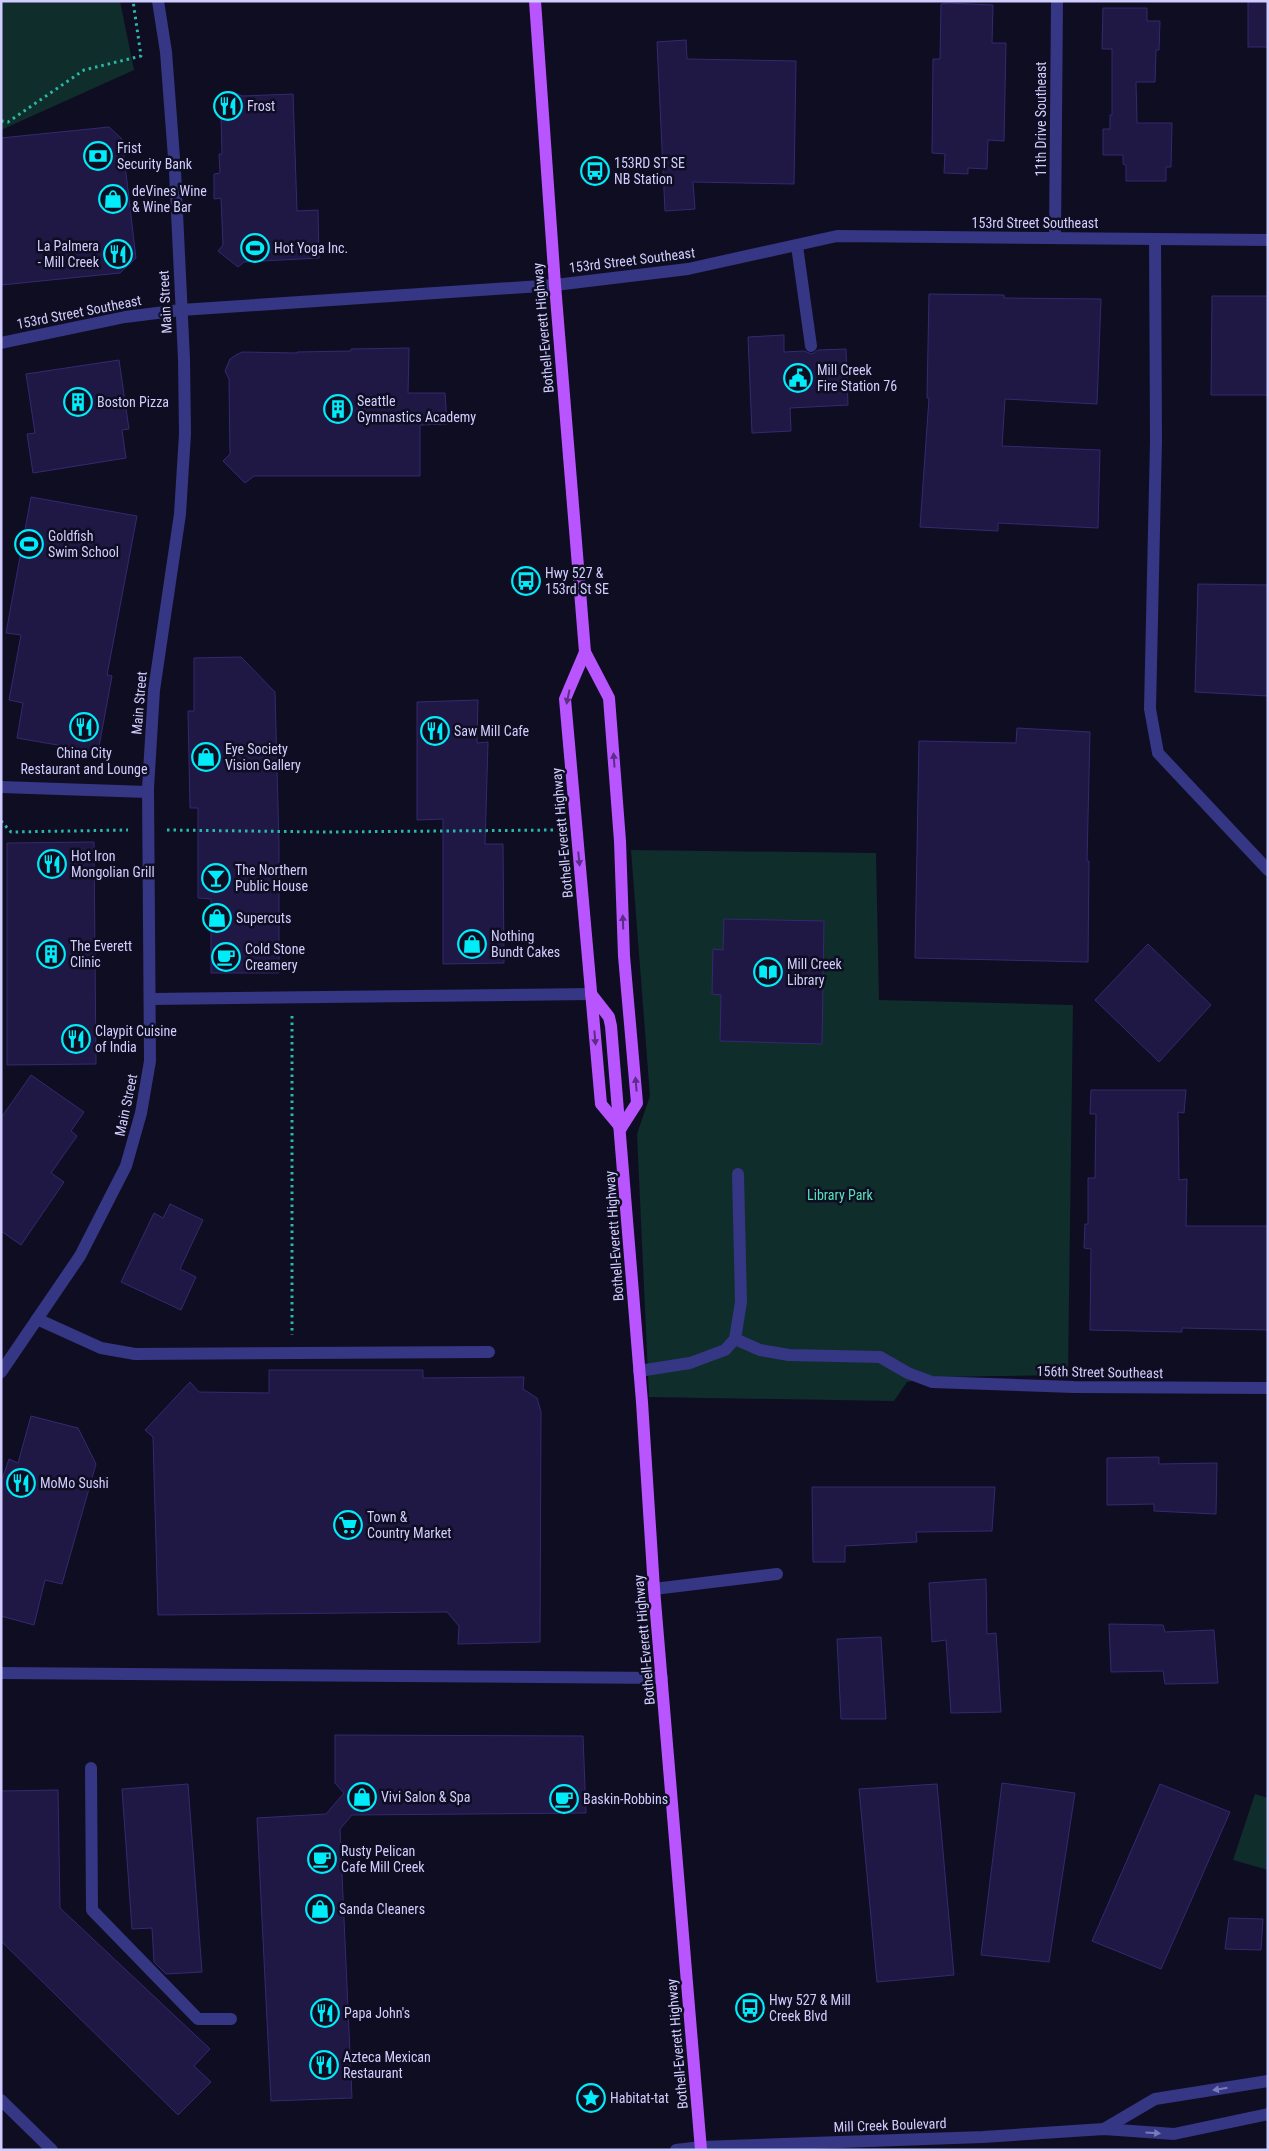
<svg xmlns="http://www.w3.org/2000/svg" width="1269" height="2151" font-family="'Roboto Condensed',sans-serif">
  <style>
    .green { fill: #0f2d2a }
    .building { fill: #1f1844; stroke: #342971 }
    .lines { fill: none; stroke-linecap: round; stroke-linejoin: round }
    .path { stroke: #29b8a9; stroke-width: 3; stroke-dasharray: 2.5 4; stroke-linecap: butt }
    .minor { stroke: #353684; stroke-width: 12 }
    .major { stroke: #b855ff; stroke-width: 12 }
    .oneway { fill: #5b2d85 }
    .oneway2 { fill: #7b7abb }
    .labels { text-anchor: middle; stroke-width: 5; stroke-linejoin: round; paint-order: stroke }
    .poi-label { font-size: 14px; fill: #d1ceff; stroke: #0f0d22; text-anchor: start }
    .street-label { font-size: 14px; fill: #d1ceff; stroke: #0f0d22 }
    .park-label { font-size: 14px; fill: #55e4ba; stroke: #0f0d22 }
  </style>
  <rect width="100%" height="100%" fill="#0f0d22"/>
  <g class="green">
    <path d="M1 1H120L134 70 1 130Z"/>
    <path d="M631 850 876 853 879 1000 1073 1005 1068 1375 939 1377 907 1382 894 1401 649 1397 637 1134 650 1096Z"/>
    <path d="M1255 1794 1268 1798V1870L1233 1860Z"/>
  </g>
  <g class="building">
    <rect x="1248" y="1" width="20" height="46"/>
    <path d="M948 3 993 5 992 43H1006L1004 141 988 140 987 169 968 168V174L944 173 945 154 932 153 933 59H940L941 4Z"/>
    <path d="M1103 8H1147V21H1160L1159 50H1156L1155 82H1136L1137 123H1172L1171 167H1166V181H1126V165L1123 164V155H1103V129H1110V115H1112V49H1102Z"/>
    <path d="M686 40 687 59 796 61 794 184 693 182 695 209 665 211 657 42Z"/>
    <path d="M227 92H233L242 96 293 94 297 211 318 210 319 258 244 262 238 267 218 251 223 245 221 198 214 199V174L220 173 219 154H222L221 117 217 107 220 95Z"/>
    <path d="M109 127 122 139 136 258 120 273 1 285V138Z"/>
    <path d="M929 294 1004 295V298L1101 299 1097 404 1005 399 1002 446 1100 450 1098 528 998 523V531L920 527 929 398H927Z"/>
    <path d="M1212 296H1268V395H1211Z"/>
    <path d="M784 335V352L804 351 812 354 818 350 846 349 848 405 790 408 791 431 752 433 748 337Z"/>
    <path d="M409 348 408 393H445L447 424 420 425V476H254L245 483 223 461 230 454 229 379 225 371 230 359 236 355 242 352 297 353V352L351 351V349Z"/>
    <path d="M119 360 129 429 122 430 126 458 33 473 27 434 35 433 26 374Z"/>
    <path d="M31 497 137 516 107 675 112 676 98 752 17 738 23 703 9 700 21 635 6 633Z"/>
    <path d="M1198 584 1268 585V696L1195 692Z"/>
    <path d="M241 657 275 692 279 845V973H211V899L198 898V808H190L188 711H194V658Z"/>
    <path d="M478 700 477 743 488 742 485 844H503L504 963 443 964V819L417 820V702Z"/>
    <path d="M1017 728 1090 732 1087 861H1089L1088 962 915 958 919 741 1016 743Z"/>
    <path d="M94 842 96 1064 7 1065V843Z"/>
    <path d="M724 919 824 921 822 1044 720 1041 721 995 712 994 713 949 723 950Z"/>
    <path d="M1148 944 1211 1005 1159 1062 1095 1000Z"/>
    <path d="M31 1075 84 1112 71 1131 77 1136 51 1173 64 1182 21 1245 1 1231V1118Z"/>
    <path d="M1091 1090H1186L1184 1113 1178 1112 1179 1180 1187 1179 1186 1226H1268V1330L1182 1328V1332L1090 1330 1091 1249 1084 1248 1085 1224H1088V1178H1095L1096 1114H1090Z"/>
    <path d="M170 1204 203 1220 180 1269 196 1277 181 1310 121 1282 154 1213 163 1218Z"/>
    <path d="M269 1370H423V1378L524 1377 523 1389 537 1398 541 1412 540 1642 458 1644 459 1626 447 1612 158 1615 153 1437 145 1430 190 1382 199 1392 269 1393Z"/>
    <path d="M31 1416 78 1428 96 1464 62 1584 45 1580 34 1625 1 1616V1483L9 1459 18 1463Z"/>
    <path d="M1159 1457V1464L1217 1463 1216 1514 1154 1511V1504L1107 1505V1458Z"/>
    <path d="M812 1487H995L992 1531 916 1532 917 1542 845 1546V1562H813Z"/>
    <path d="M986 1579 987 1634 996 1633 1001 1712 951 1713 946 1640 932 1642 929 1583Z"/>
    <path d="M1109 1624 1163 1625 1165 1632 1214 1630 1218 1683 1165 1684 1163 1671 1111 1672Z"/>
    <path d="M881 1637 886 1719H841L837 1639Z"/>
    <path d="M335 1735 583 1736 586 1813 352 1815 340 1829 352 2098 271 2101 257 1818 326 1814 344 1793 335 1783Z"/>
    <path d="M1002 1783 1075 1793 1049 1962 981 1955Z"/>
    <path d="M188 1784 202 1972 166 1974 154 1962 152 1928 132 1929 122 1789Z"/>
    <path d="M937 1784 954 1975 877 1982 859 1789Z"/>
    <path d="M1160 1784 1230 1812 1161 1969 1092 1941Z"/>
    <path d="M58 1790 60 1908 210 2049 194 2066 211 2082 178 2115 1 1941V1791Z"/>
    <path d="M1229 1918 1263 1919 1261 1950 1225 1949Z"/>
  </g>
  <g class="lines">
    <g class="path">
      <path d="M1 121 8 122 84 70 141 56 133 1"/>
      <path d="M1 821 11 832 128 830"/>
      <path d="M167 830 326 832 558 830"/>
      <path d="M292 1016V1335"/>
    </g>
    <g class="minor">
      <path d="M1055 237 1057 1"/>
      <path d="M1155 239 1156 441 1150 709 1158 753 1268 870"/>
      <path d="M797 246 811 346"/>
      <path d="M1 343 125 317 181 310 555 285 688 269 837 236 1268 240"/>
      <path d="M1 787 148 792"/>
      <path d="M151 999 591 994"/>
      <path d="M37 1319 101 1348 135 1354 489 1352"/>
      <path d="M735 1339 760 1350 789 1355 880 1357 908 1373 932 1382 1074 1387 1268 1388"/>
      <path d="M639 1371 690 1363 725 1350 735 1339 741 1302 738 1174"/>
      <path d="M1 1372 80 1256 126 1166 141 1113 150 1061 148 788 154 690 180 514 185 434 184 359 175 171 166 52 158 1"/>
      <path d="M654 1589 777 1574"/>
      <path d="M1 1673 662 1678"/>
      <path d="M91 1768 92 1910 198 2019H231"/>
      <path d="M1 2100 52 2150"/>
      <path d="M1104 2129 1155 2099 1268 2081"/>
      <path d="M676 2150 701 2147 983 2137 1104 2129 1174 2134 1268 2114"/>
    </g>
    <g class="major">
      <path d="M535 1 555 285 585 652 609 698 620 841 624 956 637 1103 621 1128"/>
      <path d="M585 652 565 699 601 1104 621 1128"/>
      <path d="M591 994 609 1017 611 1026 642 1402 654 1589 701 2150"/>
    </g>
  </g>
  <defs><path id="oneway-solid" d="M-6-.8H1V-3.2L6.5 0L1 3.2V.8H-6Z" transform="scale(1.25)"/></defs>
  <g class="oneway">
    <use href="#oneway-solid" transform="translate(568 697) rotate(102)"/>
    <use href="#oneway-solid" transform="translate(614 760) rotate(-94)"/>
    <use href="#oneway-solid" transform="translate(579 859) rotate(84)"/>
    <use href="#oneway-solid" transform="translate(623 922) rotate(-92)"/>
    <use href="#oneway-solid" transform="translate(595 1038) rotate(85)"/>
    <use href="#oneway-solid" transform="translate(636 1084) rotate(-95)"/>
  </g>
  <g class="oneway2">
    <use href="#oneway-solid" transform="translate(1220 2089) rotate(171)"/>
    <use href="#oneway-solid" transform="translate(1153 2133) rotate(4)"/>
  </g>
  <defs>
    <symbol id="restaurant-ring" viewBox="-11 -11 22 22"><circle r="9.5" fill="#0f0d22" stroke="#00ecf9" stroke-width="1.5"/><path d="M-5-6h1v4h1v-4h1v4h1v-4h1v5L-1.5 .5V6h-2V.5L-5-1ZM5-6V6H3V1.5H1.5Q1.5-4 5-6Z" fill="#00ecf9"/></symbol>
    <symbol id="bank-ring" viewBox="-11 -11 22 22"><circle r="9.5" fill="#0f0d22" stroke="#00ecf9" stroke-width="1.5"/><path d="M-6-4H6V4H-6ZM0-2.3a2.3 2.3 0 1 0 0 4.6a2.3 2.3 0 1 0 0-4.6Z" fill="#00ecf9"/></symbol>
    <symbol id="bus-ring" viewBox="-11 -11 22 22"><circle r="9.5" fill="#0f0d22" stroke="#00ecf9" stroke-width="1.5"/><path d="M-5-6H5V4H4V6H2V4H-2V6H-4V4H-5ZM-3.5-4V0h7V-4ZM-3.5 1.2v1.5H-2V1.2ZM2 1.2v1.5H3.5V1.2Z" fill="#00ecf9"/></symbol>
    <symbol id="shop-ring" viewBox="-11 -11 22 22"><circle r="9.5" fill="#0f0d22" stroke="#00ecf9" stroke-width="1.5"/><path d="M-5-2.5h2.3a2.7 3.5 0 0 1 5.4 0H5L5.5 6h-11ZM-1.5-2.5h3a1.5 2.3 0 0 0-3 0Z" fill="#00ecf9"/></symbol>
    <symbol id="stadium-ring" viewBox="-11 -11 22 22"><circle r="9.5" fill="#0f0d22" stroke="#00ecf9" stroke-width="1.5"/><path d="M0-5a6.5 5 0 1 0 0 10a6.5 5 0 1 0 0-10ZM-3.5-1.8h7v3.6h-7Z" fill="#00ecf9"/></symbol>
    <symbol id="civic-ring" viewBox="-11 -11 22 22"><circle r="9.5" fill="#0f0d22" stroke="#00ecf9" stroke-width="1.5"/><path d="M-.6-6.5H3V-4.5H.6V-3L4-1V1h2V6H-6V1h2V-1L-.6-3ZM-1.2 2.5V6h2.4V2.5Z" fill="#00ecf9"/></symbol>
    <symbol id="building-ring" viewBox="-11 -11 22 22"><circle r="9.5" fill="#0f0d22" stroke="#00ecf9" stroke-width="1.5"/><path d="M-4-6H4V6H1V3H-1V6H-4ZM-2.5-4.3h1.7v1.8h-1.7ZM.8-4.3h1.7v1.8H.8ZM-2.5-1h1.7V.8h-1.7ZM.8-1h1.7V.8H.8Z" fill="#00ecf9"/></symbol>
    <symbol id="bar-ring" viewBox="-11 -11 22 22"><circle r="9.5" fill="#0f0d22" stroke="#00ecf9" stroke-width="1.5"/><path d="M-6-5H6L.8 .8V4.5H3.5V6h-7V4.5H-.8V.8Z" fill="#00ecf9"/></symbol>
    <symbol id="cafe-ring" viewBox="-11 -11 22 22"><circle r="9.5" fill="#0f0d22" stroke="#00ecf9" stroke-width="1.5"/><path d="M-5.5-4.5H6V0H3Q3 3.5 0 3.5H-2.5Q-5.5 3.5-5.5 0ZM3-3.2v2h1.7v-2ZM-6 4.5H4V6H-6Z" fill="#00ecf9"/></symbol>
    <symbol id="library-ring" viewBox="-11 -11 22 22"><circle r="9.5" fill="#0f0d22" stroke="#00ecf9" stroke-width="1.5"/><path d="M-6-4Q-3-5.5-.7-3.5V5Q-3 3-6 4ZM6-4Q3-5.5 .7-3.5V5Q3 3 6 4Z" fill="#00ecf9"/></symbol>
    <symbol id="supermarket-ring" viewBox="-11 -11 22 22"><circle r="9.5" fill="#0f0d22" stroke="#00ecf9" stroke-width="1.5"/><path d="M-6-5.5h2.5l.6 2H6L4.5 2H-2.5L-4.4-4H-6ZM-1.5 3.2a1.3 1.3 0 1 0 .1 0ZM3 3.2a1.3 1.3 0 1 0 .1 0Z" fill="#00ecf9"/></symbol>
    <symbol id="sight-ring" viewBox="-11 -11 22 22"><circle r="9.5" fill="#0f0d22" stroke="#00ecf9" stroke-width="1.5"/><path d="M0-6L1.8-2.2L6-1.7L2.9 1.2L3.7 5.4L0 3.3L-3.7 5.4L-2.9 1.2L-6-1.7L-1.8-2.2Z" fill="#00ecf9"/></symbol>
  </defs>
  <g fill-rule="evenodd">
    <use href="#restaurant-ring" x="212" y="90" width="32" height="32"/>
    <use href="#bank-ring" x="82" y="140" width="32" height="32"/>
    <use href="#bus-ring" x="579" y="155" width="32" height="32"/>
    <use href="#shop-ring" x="97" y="183" width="32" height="32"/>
    <use href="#stadium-ring" x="239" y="232" width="32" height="32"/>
    <use href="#restaurant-ring" x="102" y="238" width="32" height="32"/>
    <use href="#civic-ring" x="782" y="362" width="32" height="32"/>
    <use href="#building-ring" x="62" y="386" width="32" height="32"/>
    <use href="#building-ring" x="322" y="393" width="32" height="32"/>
    <use href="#stadium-ring" x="13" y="528" width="32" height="32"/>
    <use href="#bus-ring" x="510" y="565" width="32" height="32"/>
    <use href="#restaurant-ring" x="68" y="711" width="32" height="32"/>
    <use href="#restaurant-ring" x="419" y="715" width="32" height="32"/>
    <use href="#shop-ring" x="190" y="741" width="32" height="32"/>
    <use href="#restaurant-ring" x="36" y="848" width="32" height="32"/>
    <use href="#bar-ring" x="200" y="862" width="32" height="32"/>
    <use href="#shop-ring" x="201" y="902" width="32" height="32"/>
    <use href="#shop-ring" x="456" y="928" width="32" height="32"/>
    <use href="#building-ring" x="35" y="938" width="32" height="32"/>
    <use href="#cafe-ring" x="210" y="941" width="32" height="32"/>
    <use href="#library-ring" x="752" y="956" width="32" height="32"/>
    <use href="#restaurant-ring" x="60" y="1023" width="32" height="32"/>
    <use href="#restaurant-ring" x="5" y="1467" width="32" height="32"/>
    <use href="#supermarket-ring" x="332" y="1509" width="32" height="32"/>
    <use href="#shop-ring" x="346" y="1781" width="32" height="32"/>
    <use href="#cafe-ring" x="548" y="1783" width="32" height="32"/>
    <use href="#cafe-ring" x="306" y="1843" width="32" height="32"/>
    <use href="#shop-ring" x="304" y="1893" width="32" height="32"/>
    <use href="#bus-ring" x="734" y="1992" width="32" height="32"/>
    <use href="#restaurant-ring" x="309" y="1997" width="32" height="32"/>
    <use href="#restaurant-ring" x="308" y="2049" width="32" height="32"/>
    <use href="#sight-ring" x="575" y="2082" width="32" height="32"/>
  </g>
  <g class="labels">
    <g class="poi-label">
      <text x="247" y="111">Frost</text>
      <text x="117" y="153">Frist<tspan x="117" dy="16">Security Bank</tspan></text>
      <text x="614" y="168">153RD ST SE<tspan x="614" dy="16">NB Station</tspan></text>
      <text x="132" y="196">deVines Wine<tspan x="132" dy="16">&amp; Wine Bar</tspan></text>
      <text x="99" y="251" text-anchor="end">La Palmera<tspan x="99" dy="16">- Mill Creek</tspan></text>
      <text x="274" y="253">Hot Yoga Inc.</text>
      <text x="817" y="375">Mill Creek<tspan x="817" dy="16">Fire Station 76</tspan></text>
      <text x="357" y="406">Seattle<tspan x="357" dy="16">Gymnastics Academy</tspan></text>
      <text x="97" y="407">Boston Pizza</text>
      <text x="48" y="541">Goldfish<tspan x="48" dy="16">Swim School</tspan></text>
      <text x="545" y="578">Hwy 527 &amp;<tspan x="545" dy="16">153rd St SE</tspan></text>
      <text x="454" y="736">Saw Mill Cafe</text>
      <text x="225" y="754">Eye Society<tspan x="225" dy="16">Vision Gallery</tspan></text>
      <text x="84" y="758" text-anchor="middle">China City<tspan x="84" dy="16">Restaurant and Lounge</tspan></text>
      <text x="71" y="861">Hot Iron<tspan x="71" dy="16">Mongolian Grill</tspan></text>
      <text x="235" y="875">The Northern<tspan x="235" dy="16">Public House</tspan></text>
      <text x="236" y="923">Supercuts</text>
      <text x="491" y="941">Nothing<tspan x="491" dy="16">Bundt Cakes</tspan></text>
      <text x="70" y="951">The Everett<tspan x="70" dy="16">Clinic</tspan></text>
      <text x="245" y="954">Cold Stone<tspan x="245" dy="16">Creamery</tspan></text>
      <text x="787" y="969">Mill Creek<tspan x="787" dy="16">Library</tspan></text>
      <text x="95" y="1036">Claypit Cuisine<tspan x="95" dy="16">of India</tspan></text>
      <text x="40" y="1488">MoMo Sushi</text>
      <text x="367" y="1522">Town &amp;<tspan x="367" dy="16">Country Market</tspan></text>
      <text x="381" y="1802">Vivi Salon &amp; Spa</text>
      <text x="583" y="1804">Baskin-Robbins</text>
      <text x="341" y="1856">Rusty Pelican<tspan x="341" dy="16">Cafe Mill Creek</tspan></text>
      <text x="339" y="1914">Sanda Cleaners</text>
      <text x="769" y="2005">Hwy 527 &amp; Mill<tspan x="769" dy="16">Creek Blvd</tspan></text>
      <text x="344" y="2018">Papa John's</text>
      <text x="343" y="2062">Azteca Mexican<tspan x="343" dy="16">Restaurant</tspan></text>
      <text x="610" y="2103">Habitat-tat</text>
    </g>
    <g class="street-label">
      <text transform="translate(1041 119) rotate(-90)" y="5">11th Drive Southeast</text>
      <text x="1035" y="228">153rd Street Southeast</text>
      <text transform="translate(632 260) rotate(-7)" y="5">153rd Street Southeast</text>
      <text transform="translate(165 302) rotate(-93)" y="5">Main Street</text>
      <text transform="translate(79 312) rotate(-11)" y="5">153rd Street Southeast</text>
      <text transform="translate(543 328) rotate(-95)" y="5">Bothell-Everett Highway</text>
      <text transform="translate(139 703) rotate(-85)" y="5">Main Street</text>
      <text transform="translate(562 833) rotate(-95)" y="5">Bothell-Everett Highway</text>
      <text transform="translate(126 1105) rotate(-78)" y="5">Main Street</text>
      <text transform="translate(614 1236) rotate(-94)" y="5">Bothell-Everett Highway</text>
      <text transform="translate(1100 1372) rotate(1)" y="5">156th Street Southeast</text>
      <text transform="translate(644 1640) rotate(-95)" y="5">Bothell-Everett Highway</text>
      <text transform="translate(677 2044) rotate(-95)" y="5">Bothell-Everett Highway</text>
      <text transform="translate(890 2125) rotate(-2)" y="5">Mill Creek Boulevard</text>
    </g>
    <g class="park-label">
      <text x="840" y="1200">Library Park</text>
    </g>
  </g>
  <rect width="1269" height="2151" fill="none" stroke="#d1ceff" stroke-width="5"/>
</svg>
